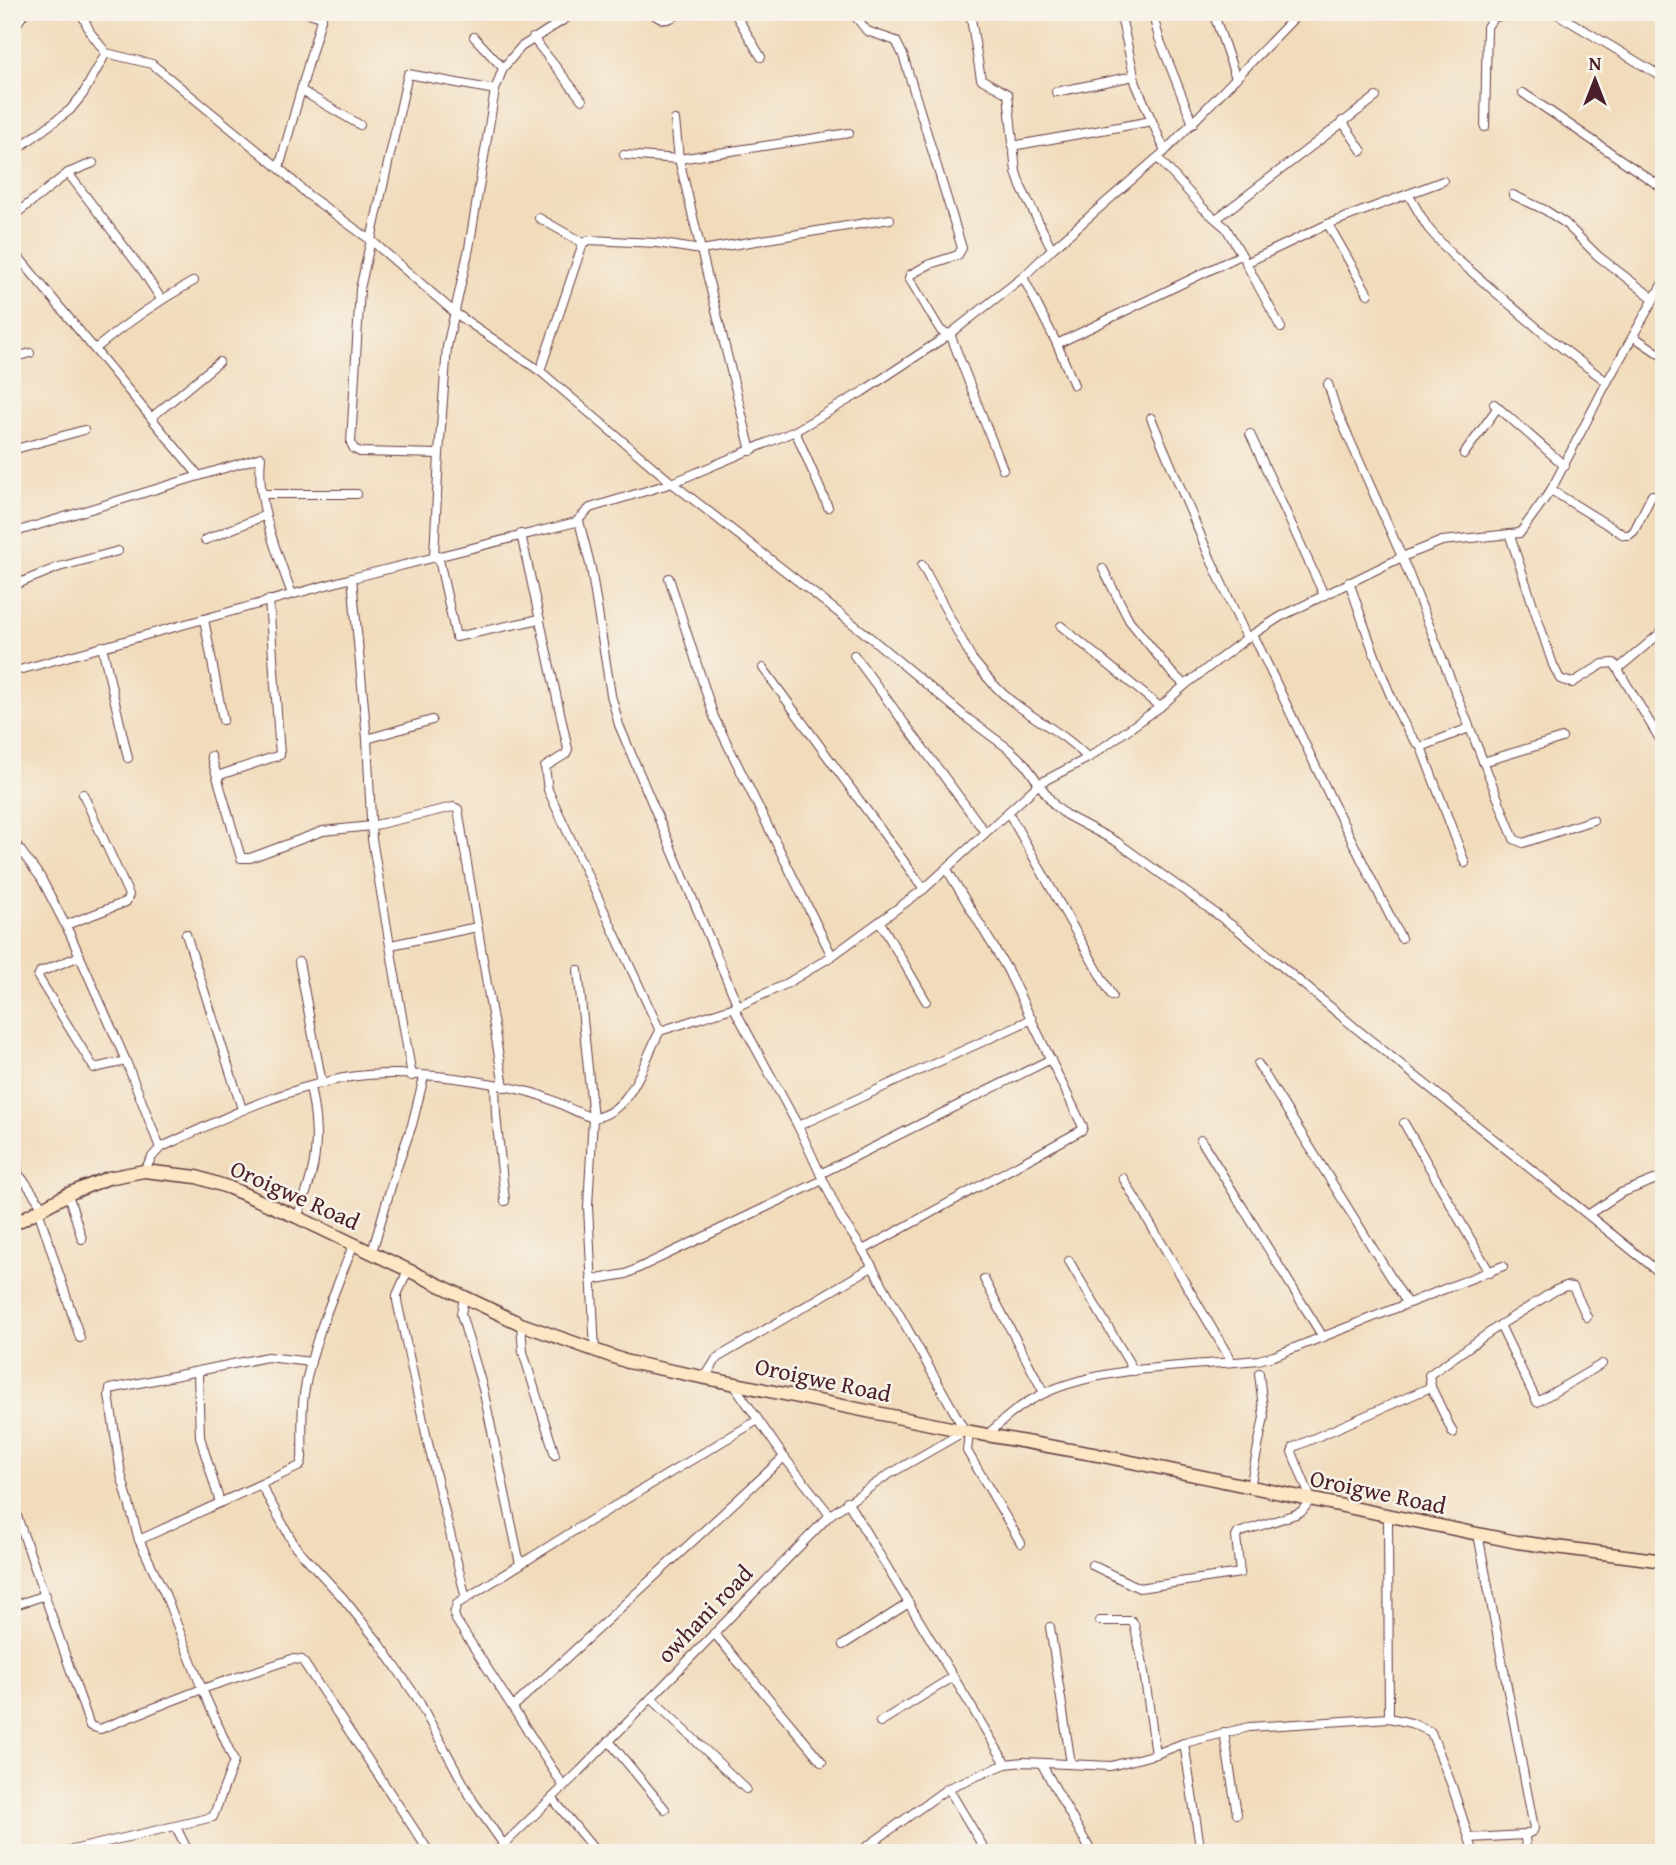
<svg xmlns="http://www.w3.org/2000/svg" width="1676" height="1865" font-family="'Gentium Book Plus',serif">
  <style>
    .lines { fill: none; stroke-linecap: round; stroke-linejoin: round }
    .street-casing { stroke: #633b41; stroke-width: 10 }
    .secondary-casing { stroke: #633b41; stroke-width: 15 }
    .street { stroke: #fff; stroke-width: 8 }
    .secondary { stroke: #fce6c4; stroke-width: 12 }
    .labels { text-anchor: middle; stroke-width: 5; stroke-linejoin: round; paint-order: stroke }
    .street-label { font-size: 24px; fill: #4a1f2b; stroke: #f7f3e8 }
  </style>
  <rect width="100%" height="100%" fill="#f7f3e8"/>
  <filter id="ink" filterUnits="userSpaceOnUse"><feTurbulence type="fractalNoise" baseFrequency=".0143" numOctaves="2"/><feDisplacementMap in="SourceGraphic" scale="14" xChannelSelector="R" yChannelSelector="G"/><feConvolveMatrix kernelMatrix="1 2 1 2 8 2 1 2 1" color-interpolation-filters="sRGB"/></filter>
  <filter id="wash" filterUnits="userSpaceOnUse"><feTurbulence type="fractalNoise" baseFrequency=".00686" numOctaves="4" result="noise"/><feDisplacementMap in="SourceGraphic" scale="28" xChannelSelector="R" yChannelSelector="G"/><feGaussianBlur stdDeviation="1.57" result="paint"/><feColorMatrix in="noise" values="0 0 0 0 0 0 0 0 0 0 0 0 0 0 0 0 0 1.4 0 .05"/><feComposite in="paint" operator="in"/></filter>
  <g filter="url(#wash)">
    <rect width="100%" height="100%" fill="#f1dbbb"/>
  </g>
  <g filter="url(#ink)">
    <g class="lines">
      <defs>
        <g id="street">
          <path d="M81 12 90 32 106 53 152 64 279 168 308 195 372 241 455 313 540 371 672 483 866 634 967 718 1009 749 1025 764 1054 805 1066 815 1117 842 1237 929 1358 1030 1664 1276"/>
          <path d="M304 12 322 17"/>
          <path d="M652 12C661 23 670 21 681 12"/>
          <path d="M734 12 761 57"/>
          <path d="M852 12 867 31 896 41 903 55 962 248 958 255 930 264 910 275 909 278 941 331 950 334 1003 469"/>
          <path d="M970 12 981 79 1008 94 1016 172 1021 187 1052 249"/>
          <path d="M1120 12 1136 84 1165 151"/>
          <path d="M1152 12 1159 38 1193 124"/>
          <path d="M1213 12 1236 78"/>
          <path d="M1554 12 1664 78"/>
          <path d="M12 31 25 12"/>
          <path d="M474 37 503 68"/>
          <path d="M533 38 582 100"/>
          <path d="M302 91 360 125"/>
          <path d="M1056 92 1134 76"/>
          <path d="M1523 93 1664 189"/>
          <path d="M675 120 679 159 701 250 751 451"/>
          <path d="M1342 121 1362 151"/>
          <path d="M1485 127 1487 27 1493 18 1514 12"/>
          <path d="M1012 146 1152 121"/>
          <path d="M12 153 70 110 83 94 106 53"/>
          <path d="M624 155 679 159 849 133"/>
          <path d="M1158 158 1203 208 1226 228 1243 257"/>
          <path d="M279 168 323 12"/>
          <path d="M68 173 142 270 161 299"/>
          <path d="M1408 194 1428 228 1452 255 1549 338 1607 382"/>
          <path d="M1513 195 1545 210 1565 223 1598 256 1653 298"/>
          <path d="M12 217 68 173 93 163"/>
          <path d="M539 218 583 243 589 240 657 243 701 250 890 219"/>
          <path d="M1216 219 1376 97"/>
          <path d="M1328 224 1368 294"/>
          <path d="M12 249 199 476"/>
          <path d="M1023 277 1057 344 1074 385"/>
          <path d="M1281 328 1246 263 1328 224 1443 181"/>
          <path d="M1633 336 1664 357"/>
          <path d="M1057 344 1241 255"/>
          <path d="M95 349C126 323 158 301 194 281"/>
          <path d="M12 358 30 353"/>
          <path d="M540 371 583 243"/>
          <path d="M1328 384 1336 409 1402 557 1514 839 1523 843 1593 820"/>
          <path d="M1494 404 1565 466"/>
          <path d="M152 417 219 362"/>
          <path d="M1151 418 1211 560 1247 638"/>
          <path d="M795 431 828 507"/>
          <path d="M1250 434 1324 595"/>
          <path d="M12 450 84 430"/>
          <path d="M439 454 360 452 354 449 351 443 360 289 408 74 495 90"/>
          <path d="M1464 454 1498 407"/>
          <path d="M1551 490 1624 535H1629L1634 531 1652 495 1664 496"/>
          <path d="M262 494H357"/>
          <path d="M579 521 591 568 611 695 619 725 738 1006"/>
          <path d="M12 533 261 457C256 504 276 550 292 594"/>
          <path d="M521 534 568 749 566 754 545 767 548 790 660 1031"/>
          <path d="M1510 536 1553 665 1560 679 1572 683 1603 664 1614 663 1664 746"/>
          <path d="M205 540 266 515"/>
          <path d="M438 555 456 637 540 619"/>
          <path d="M434 556 439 454 447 347 469 248 495 90 503 68 521 47 576 12"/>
          <path d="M922 565 972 659C985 675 998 691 1014 703 1039 722 1066 735 1088 758"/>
          <path d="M1103 569 1129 620 1171 672 1185 685"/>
          <path d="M352 578 367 739 372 839 412 1076"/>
          <path d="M669 578 714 717 832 956"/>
          <path d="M1349 582C1362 617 1396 728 1421 747L1469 728"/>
          <path d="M12 586 59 567 118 551"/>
          <path d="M204 619 223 720"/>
          <path d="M1061 626 1160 707"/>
          <path d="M1253 634 1332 801 1401 938"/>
          <path d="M102 646 128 758"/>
          <path d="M854 655 985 832"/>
          <path d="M763 668 924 889"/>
          <path d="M1619 668 1664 630"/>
          <path d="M12 672 352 578 576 522 590 508 672 483 795 431 862 392 950 334 1023 277 1052 249 1165 151 1300 12"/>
          <path d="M367 739 432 720"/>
          <path d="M1421 747 1465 863"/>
          <path d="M211 756 241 858H250L323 831 371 826 453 807 458 809 504 1087"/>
          <path d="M1483 762 1562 738"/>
          <path d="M217 776 280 755 269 600"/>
          <path d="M1008 812 1112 996"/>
          <path d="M12 839 41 878 70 934 126 1061 160 1148"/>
          <path d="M880 922 926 1001"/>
          <path d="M66 925 126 902 129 895 83 794"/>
          <path d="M186 934 242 1109"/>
          <path d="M391 945 477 927"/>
          <path d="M80 956 40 972 38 977 94 1068 126 1061"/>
          <path d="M299 962 322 1083"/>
          <path d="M578 970 593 1118 588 1206 595 1352"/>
          <path d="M1258 1064 1407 1303"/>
          <path d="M495 1085 496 1115 505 1201"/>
          <path d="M12 1093 18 1173"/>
          <path d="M1404 1123 1490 1273"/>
          <path d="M798 1126 1032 1019"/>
          <path d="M1201 1140 1323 1337"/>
          <path d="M15 1171 26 1183 43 1208"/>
          <path d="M144 1171 152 1157 160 1148C219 1120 279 1090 344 1078 397 1068 476 1078 529 1092 551 1097 571 1111 593 1118 633 1112 643 1061 660 1031L738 1006 786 984 832 956 924 889 1040 783 1088 758 1160 707 1185 685 1247 638 1280 617 1402 557 1442 541 1520 533 1551 490 1607 382 1664 281"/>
          <path d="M820 1174 1051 1059"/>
          <path d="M1123 1178 1232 1362"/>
          <path d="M68 1194 82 1239"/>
          <path d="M38 1210 80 1338"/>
          <path d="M1589 1214 1621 1193 1664 1176"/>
          <path d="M297 1217C317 1169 321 1138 310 1087"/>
          <path d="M863 1250 1082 1130 1083 1127 1007 969 946 868"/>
          <path d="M372 1252 395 1173 412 1125 424 1077"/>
          <path d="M1069 1261 1134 1371"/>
          <path d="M408 1270 397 1295V1301L428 1443 466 1599"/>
          <path d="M984 1279 1044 1393"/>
          <path d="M591 1280 626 1274 823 1180"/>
          <path d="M464 1297 461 1314 483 1389 520 1564"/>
          <path d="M521 1324 523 1352 555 1455"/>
          <path d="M1500 1325 1537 1402 1602 1364"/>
          <path d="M198 1373 200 1437 220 1503"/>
          <path d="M705 1377 717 1358 872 1267"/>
          <path d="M732 1382 784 1457 830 1515"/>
          <path d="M1431 1387 1453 1433"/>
          <path d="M969 1432 967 1451 1021 1543"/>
          <path d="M987 1435C1001 1422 1016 1408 1033 1399 1093 1365 1190 1367 1258 1360L1274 1356 1503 1266"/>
          <path d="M261 1485 295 1546 343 1598 380 1644 417 1698 473 1801 504 1845"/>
          <path d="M1250 1487 1264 1417 1259 1373"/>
          <path d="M847 1501 1006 1764"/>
          <path d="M12 1502 90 1726 100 1729 202 1689 292 1659 302 1660 430 1853"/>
          <path d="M1388 1515 1389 1718"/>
          <path d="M139 1540 300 1466 302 1459C303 1437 301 1415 304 1394 312 1342 335 1292 354 1243"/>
          <path d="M1092 1565 1139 1588 1240 1573 1236 1537 1238 1533 1296 1514 1302 1511 1311 1499 1292 1452 1294 1447 1431 1387 1429 1375 1500 1325 1556 1290 1566 1286 1573 1287 1587 1317"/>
          <path d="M12 1606 46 1595"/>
          <path d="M1100 1621H1132L1134 1624 1142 1659 1156 1754"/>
          <path d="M1050 1627 1071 1764"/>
          <path d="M714 1633 822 1762"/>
          <path d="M843 1645 909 1603"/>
          <path d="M651 1698 746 1789"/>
          <path d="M514 1706 784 1457"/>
          <path d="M880 1722 953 1677"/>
          <path d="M1224 1732 1237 1814"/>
          <path d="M609 1741 665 1809"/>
          <path d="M1184 1743 1201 1853"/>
          <path d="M1041 1763 1092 1853"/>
          <path d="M564 1787 456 1620 454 1614 457 1604 583 1525 758 1420"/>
          <path d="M948 1788 987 1853"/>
          <path d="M552 1798 597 1853"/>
          <path d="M176 1827 189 1853"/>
          <path d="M1525 1835 1526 1853"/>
          <path d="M1470 1838 1525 1835 1533 1831 1534 1828 1478 1534"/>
          <path d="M60 1853 213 1817 234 1761 202 1689 165 1594 139 1540 121 1474 109 1395 110 1389 267 1357 311 1362"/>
          <path d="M495 1853 580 1771 830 1515 888 1475 965 1431 863 1250 841 1218 798 1126 734 1008"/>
          <path d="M858 1853 948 1788 1006 1764 1023 1762 1111 1766 1156 1754 1184 1743 1249 1727 1389 1718 1411 1723 1431 1732 1452 1786 1474 1853"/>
        </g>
        <path id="secondary" d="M12 1225 68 1194 108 1178 144 1171 197 1177 230 1188 297 1217 521 1324 628 1362 965 1431 1098 1455 1478 1534 1517 1542 1664 1561"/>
      </defs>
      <use href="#street" class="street-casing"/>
      <use href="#secondary" class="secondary-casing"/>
      <use href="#street" class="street"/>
      <use href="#secondary" class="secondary"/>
    </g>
  </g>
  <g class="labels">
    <g class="street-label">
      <text transform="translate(295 1195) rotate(24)" y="8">Oroigwe Road</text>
      <text transform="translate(823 1380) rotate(12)" y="8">Oroigwe Road</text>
      <text transform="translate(1378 1492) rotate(12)" y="8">Oroigwe Road</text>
      <text transform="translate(705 1614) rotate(-46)" y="8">owhani road</text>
    </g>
  </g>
  <rect width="1676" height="1865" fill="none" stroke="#f7f3e8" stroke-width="42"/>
  <g transform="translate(1595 80)" stroke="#f7f3e8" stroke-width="5" paint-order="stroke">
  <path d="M0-5L12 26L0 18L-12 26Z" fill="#4a1f2b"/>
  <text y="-10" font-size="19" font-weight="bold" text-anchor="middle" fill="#4a1f2b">N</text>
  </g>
</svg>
